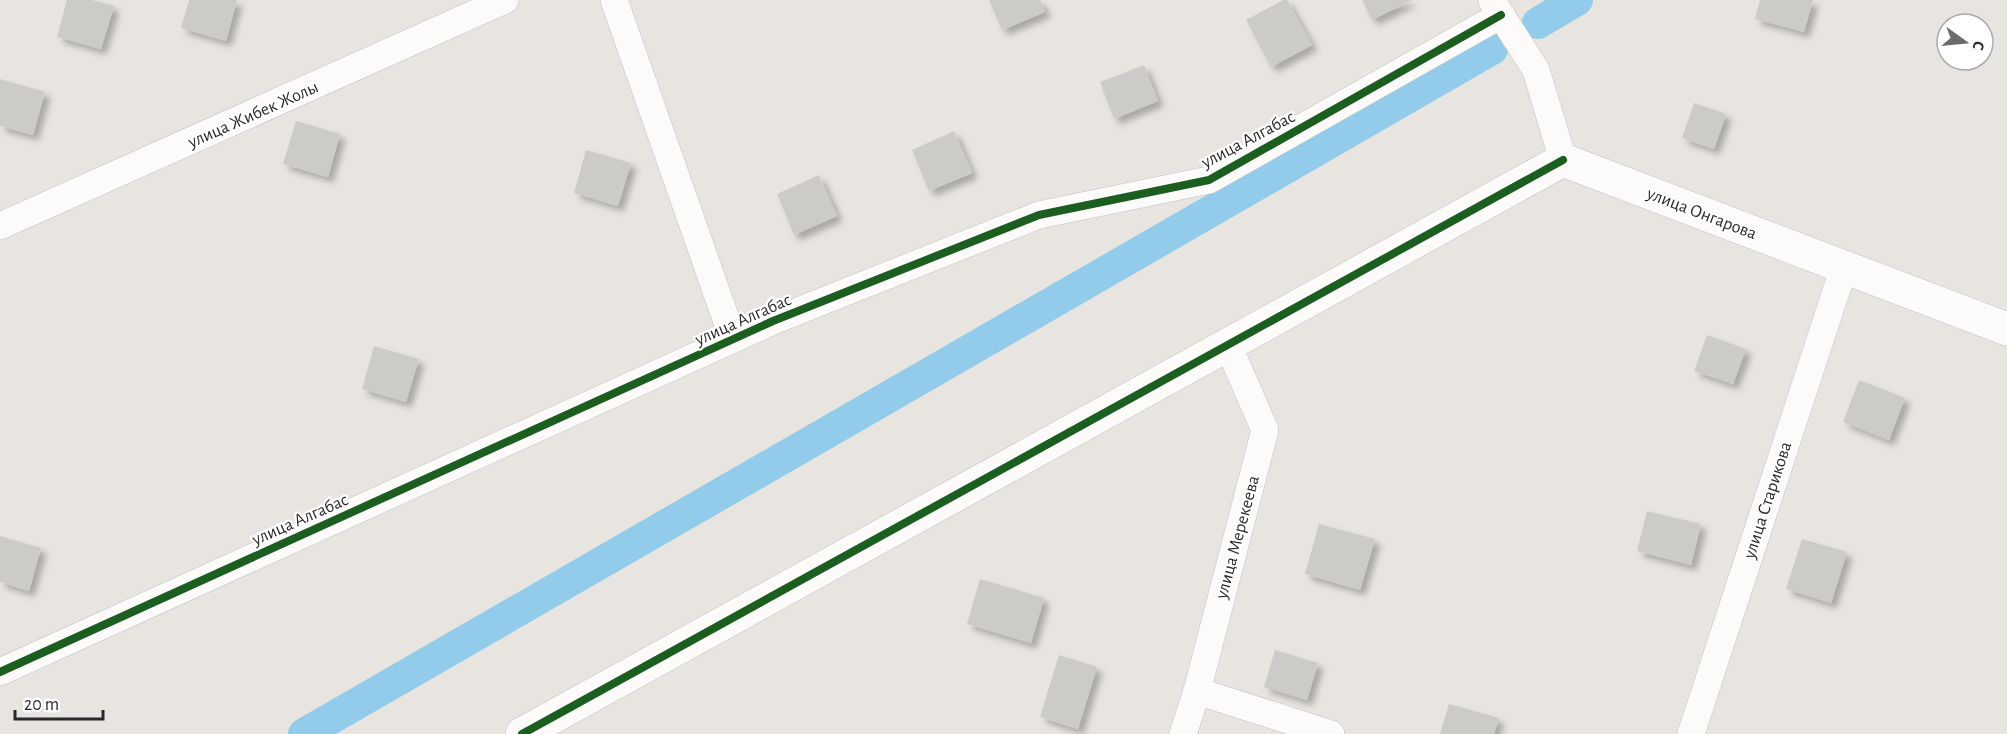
<svg xmlns="http://www.w3.org/2000/svg" width="2007" height="734" font-family="'Alegreya Sans',sans-serif">
  <style>
    .lines { fill: none; stroke-linecap: round; stroke-linejoin: round }
    .canal { stroke: #93ccea; stroke-width: 32 }
    .building { fill: #cdcbc7; filter: url(#shadow) }
    .minor-casing { stroke: #c2c1c1; stroke-width: 28 }
    .tertiary-casing { stroke: #c2c1c1; stroke-width: 34 }
    .minor { stroke: #fcfbfa; stroke-width: 27 }
    .tertiary { stroke: #fcfbfa; stroke-width: 33 }
    .cycleway-casing { stroke: #fff; stroke-width: 11 }
    .cycleway { stroke: #1b5e20; stroke-width: 8 }
    .labels { text-anchor: middle; stroke-width: 4.5; stroke-linejoin: round; paint-order: stroke }
    .street-label { font-size: 18px; fill: #2a2a2a; stroke: #fff }
  </style>
  <defs>
    <filter id="shadow"><feDropShadow dx="5.5" dy="5.5" stdDeviation="3" flood-color="#0004"/></filter>
  </defs>
  <rect width="100%" height="100%" fill="#e8e5e0"/>
  <g class="lines">
    <g class="canal">
      <path d="M1538 23 1577 0"/>
      <path d="M304 734 1492 49"/>
    </g>
  </g>
  <g class="building">
    <path d="M67 0H92L114 6 101 49 57 37Z"/>
    <path d="M189 0H237L226 41 181 28Z"/>
    <path d="M989 0H1040L1045 12 1002 30Z"/>
    <path d="M1283 0H1287L1312 45 1271 67 1246 20Z"/>
    <path d="M1362 0H1412L1372 20Z"/>
    <path d="M1760 0H1813L1804 32 1755 19Z"/>
    <path d="M1144 65 1158 101 1114 119 1100 82Z"/>
    <path d="M0 79 45 92 33 135 0 126Z"/>
    <path d="M1694 103 1726 114 1714 149 1682 138Z"/>
    <path d="M296 121 340 134 328 177 283 164Z"/>
    <path d="M954 131 972 173 929 191 912 150Z"/>
    <path d="M586 150 631 163 618 206 574 193Z"/>
    <path d="M819 175 837 216 794 235 777 194Z"/>
    <path d="M1707 335 1746 349 1733 384 1694 371Z"/>
    <path d="M374 346 419 359 406 402 362 389Z"/>
    <path d="M1859 380 1905 398 1889 440 1843 422Z"/>
    <path d="M1647 511 1701 524 1691 565 1637 551Z"/>
    <path d="M1319 524 1375 539 1360 590 1305 574Z"/>
    <path d="M0 536 41 548 29 591 0 582Z"/>
    <path d="M1802 539 1847 552 1831 603 1786 589Z"/>
    <path d="M980 579 1044 598 1031 643 967 624Z"/>
    <path d="M1275 650 1318 663 1307 700 1264 687Z"/>
    <path d="M1059 655 1097 667 1078 729 1040 717Z"/>
    <path d="M1449 704 1499 718 1494 734H1440Z"/>
  </g>
  <g class="lines">
    <defs>
      <g id="minor">
        <path d="M614 0 733 339"/>
        <path d="M1492 1 1536 70 1563 160"/>
        <path d="M0 226 505 0"/>
        <path d="M0 672 773 321 1039 215 1209 180 1501 15"/>
        <path d="M1197 691 1331 734"/>
        <path d="M1183 734 1197 691 1265 430 1228 345"/>
        <path d="M1691 734 1844 267"/>
      </g>
      <path id="tertiary" d="M522 734 1563 160 2007 329"/>
    </defs>
    <use href="#minor" class="minor-casing"/>
    <use href="#tertiary" class="tertiary-casing"/>
    <use href="#minor" class="minor"/>
    <use href="#tertiary" class="tertiary"/>
    <defs>
      <g id="cycleway">
        <path d="M0 672 773 321 1039 215 1209 180 1501 15"/>
        <path d="M522 734 1563 160"/>
      </g>
    </defs>
    <use href="#cycleway" class="cycleway-casing"/>
    <use href="#cycleway" class="cycleway"/>
  </g>
  <g class="labels">
    <g class="street-label">
      <text transform="translate(253 114) rotate(-24)" y="6">улица Жибек Жолы</text>
      <text transform="translate(1248 139) rotate(-28)" y="6">улица Алгабас</text>
      <text transform="translate(1702 213) rotate(21)" y="6">улица Онгарова</text>
      <text transform="translate(743 319) rotate(-24)" y="6">улица Алгабас</text>
      <text transform="translate(1767 500) rotate(-72)" y="6">улица Старикова</text>
      <text transform="translate(300 519) rotate(-24)" y="6">улица Алгабас</text>
      <text transform="translate(1237 537) rotate(-75)" y="6">улица Мерекеева</text>
    </g>
  </g>
  <g transform="translate(1965 42) rotate(105)"><circle r="28" fill="#ffffff" stroke="#aaaaaa" stroke-width="1.5"/>
  <path d="M0-4.5L10 22L0 15L-10 22Z" fill="#6c6b6a"/>
  <text y="-9" font-size="16" font-weight="bold" text-anchor="middle" fill="#2a2a2a">С</text>
  </g>
  <path d="M15 710v9h88v-9" fill="none" stroke="#2a2a2a" stroke-width="3"/>
  <text x="24" y="710" font-size="18" fill="#2a2a2a" stroke="#ffffff" stroke-width="4.5" paint-order="stroke">20 m</text>
</svg>
